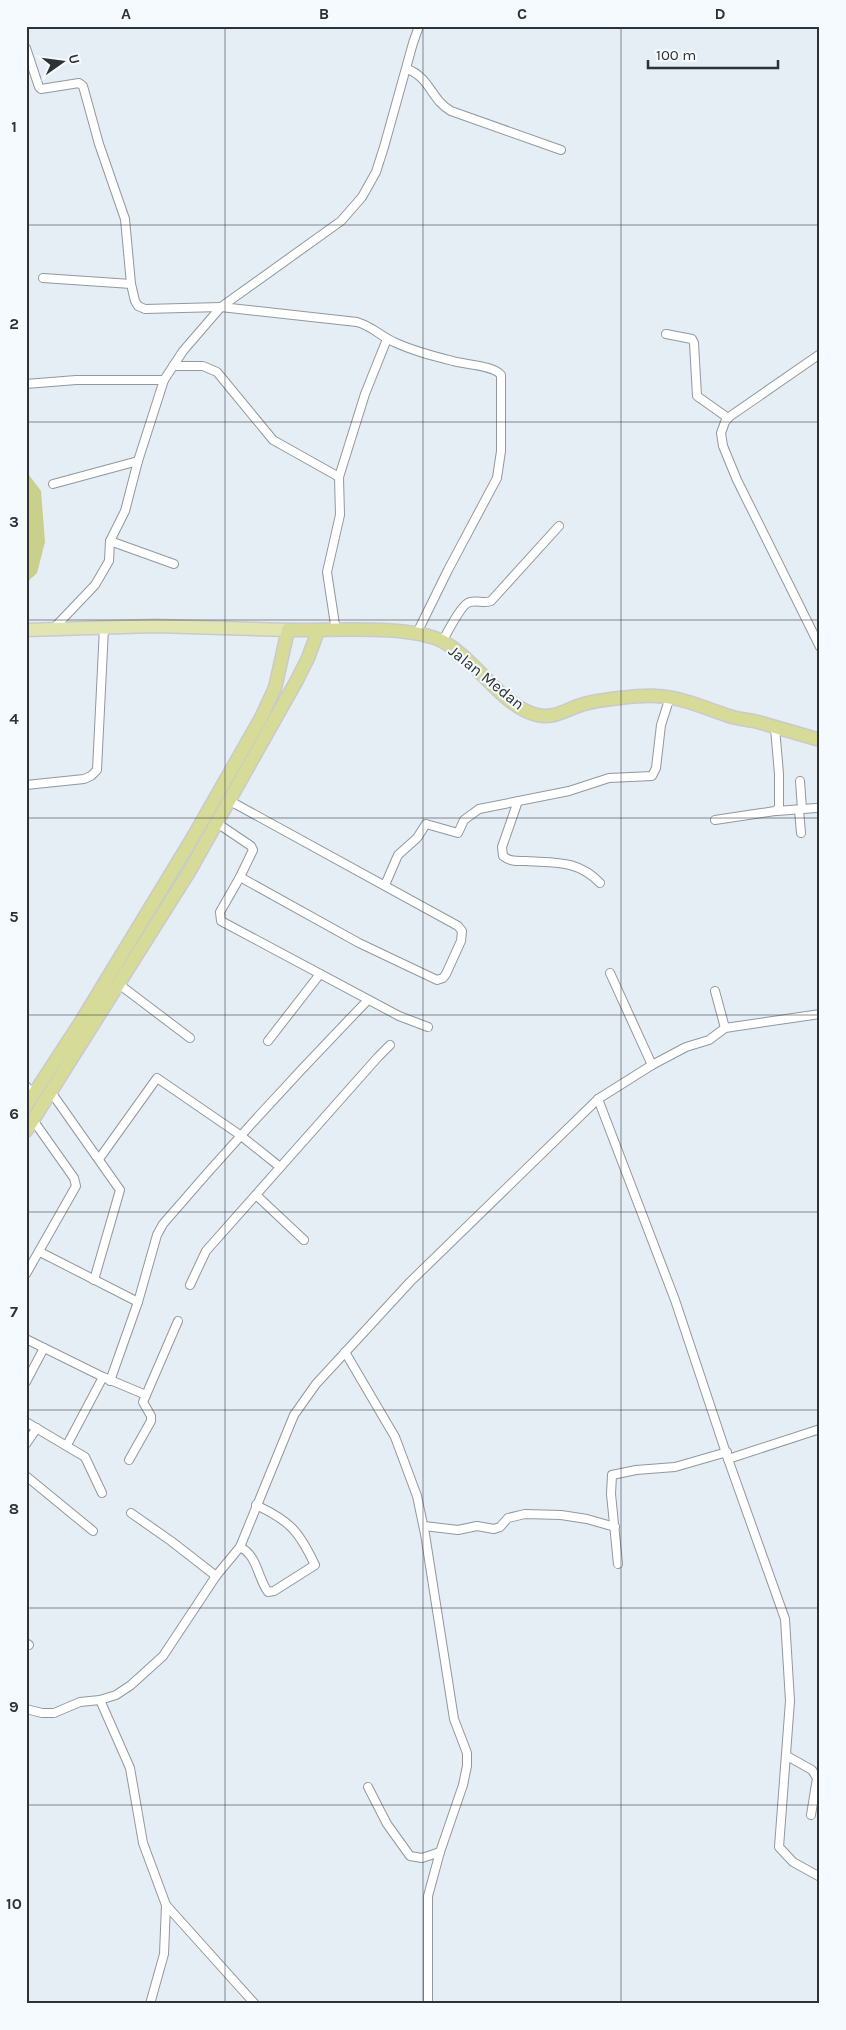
<svg xmlns="http://www.w3.org/2000/svg" width="846" height="2030" font-family="Karla,sans-serif">
  <style>
    .green { fill: #c9d08c }
    .lines { fill: none; stroke-linecap: round; stroke-linejoin: round }
    .minor-casing { stroke: #9098a0; stroke-width: 10 }
    .primary-casing { stroke: #c9caca; stroke-width: 15 }
    .trunk-casing { stroke: #c9caca; stroke-width: 15 }
    .minor { stroke: #fff; stroke-width: 8 }
    .primary { stroke: #e0e5b2; stroke-width: 12 }
    .trunk { stroke: #d6dc98; stroke-width: 12 }
    .grid { fill: none; stroke: #2e3235; stroke-width: 1; stroke-opacity: 0.55 }
    .labels { text-anchor: middle; stroke-width: 4; stroke-linejoin: round; paint-order: stroke }
    .street-label { font-size: 16px; fill: #2e3235; stroke: #f5faff }
    .neatline { fill: none; stroke: #2e3235; stroke-width: 2 }
    .grid-label { font-size: 16px; text-anchor: middle; font-weight: bold; fill: #2e3235 }
  </style>
  <rect width="100%" height="100%" fill="#e5edf5"/>
  <path class="green" d="M26 471 41 491 45 542 37 573 26 583Z"/>
  <g class="lines">
    <defs>
      <g id="minor">
        <path d="M26 48 39 87 41 89 79 83 83 86 99 144 125 219 131 284 135 301 138 306 145 309 221 307 357 322C372 326 380 336 394 342 413 351 433 356 453 361 466 365 493 365 501 375V451L497 478 448 570 417 633"/>
        <path d="M407 69C430 77 431 100 451 111L561 150"/>
        <path d="M43 278 131 284"/>
        <path d="M666 334 692 339 694 343 697 396 728 418"/>
        <path d="M820 354 729 417 725 422 721 433 723 446 737 480 820 647"/>
        <path d="M173 366H203L217 372 273 440 339 477"/>
        <path d="M26 384 76 380H164"/>
        <path d="M53 484 138 461"/>
        <path d="M110 541 174 564"/>
        <path d="M53 629 95 585 109 561 110 541 125 511 138 461 164 380 183 351 221 307 341 221 362 197 376 172 384 147 413 43 419 26"/>
        <path d="M336 631 327 572 340 515 339 477 365 394 387 339"/>
        <path d="M442 642C447 633 462 603 470 602 478 600 484 604 491 601L559 526"/>
        <path d="M800 781 802 809"/>
        <path d="M26 785 84 779 91 776 97 770 104 628"/>
        <path d="M230 801 458 926 462 931 461 941 446 974 443 978 437 980 359 943 240 877"/>
        <path d="M518 801 502 847 503 856C510 862 518 861 526 861 556 863 578 860 600 883"/>
        <path d="M799 810 801 833"/>
        <path d="M777 811 816 808"/>
        <path d="M715 820 775 811 779 808V774L775 728"/>
        <path d="M217 823 251 846 253 850 240 877 220 912 221 921 399 1016 428 1027"/>
        <path d="M385 885 398 855 417 838 426 824 458 833 464 820 479 809 569 791 609 778 652 776 656 768 661 725 670 697"/>
        <path d="M610 973 652 1065"/>
        <path d="M120 985 190 1038"/>
        <path d="M715 991 725 1028"/>
        <path d="M268 1041 320 974"/>
        <path d="M26 1086 33 1094"/>
        <path d="M51 1092 120 1190 94 1280"/>
        <path d="M598 1099 675 1300 728 1459 785 1619 790 1701 779 1847 793 1862 820 1877"/>
        <path d="M99 1159 157 1078 240 1135 280 1167"/>
        <path d="M256 1195 304 1240"/>
        <path d="M40 1252 138 1302"/>
        <path d="M26 1274 76 1186 74 1178 33 1120"/>
        <path d="M190 1285 206 1251 378 1057 390 1045"/>
        <path d="M26 1339 103 1377 146 1395"/>
        <path d="M345 1352 395 1437 417 1496 425 1534 454 1719 467 1753V1766L463 1785 440 1852 428 1896V2004"/>
        <path d="M110 1381 138 1302 157 1235 163 1224C229 1147 297 1073 368 1000"/>
        <path d="M26 1382 44 1348"/>
        <path d="M26 1422 85 1457 102 1493"/>
        <path d="M26 1444 37 1428"/>
        <path d="M67 1445 103 1377"/>
        <path d="M728 1459 820 1429"/>
        <path d="M129 1460 151 1421V1416L143 1402 178 1321"/>
        <path d="M26 1476 93 1531"/>
        <path d="M131 1513 171 1541 216 1576"/>
        <path d="M424 1526 458 1530 477 1526 494 1529 500 1527 508 1518 525 1514 561 1515 587 1519 615 1527"/>
        <path d="M240 1547C258 1556 257 1577 268 1592L274 1591 315 1565C299 1531 290 1521 256 1505"/>
        <path d="M618 1564 611 1494 612 1475 636 1470 675 1467 727 1452"/>
        <path d="M26 1643 29 1645"/>
        <path d="M100 1700 130 1768 143 1843 166 1905 164 1954 150 2004"/>
        <path d="M26 1709 42 1713H54L80 1702 100 1700 116 1695 131 1685 163 1656 216 1576 240 1547 294 1415 316 1384 410 1282 598 1099 652 1065 686 1047 709 1040 725 1028 820 1014"/>
        <path d="M787 1756 812 1770 817 1778 811 1815"/>
        <path d="M368 1787 387 1824 410 1856 422 1858 440 1852"/>
        <path d="M166 1905 255 2004"/>
      </g>
      <path id="primary" d="M26 630 155 626 288 630"/>
      <g id="trunk">
        <path d="M26 1106 82 1020 192 839 261 718 275 688 288 630C329 631 407 624 442 641 475 658 502 707 537 715 554 719 565 710 581 705 595 700 640 695 656 696 682 697 707 709 732 717 740 719 749 720 758 722 778 728 799 734 820 740"/>
        <path d="M26 1131 189 872 297 680 308 658 318 631"/>
      </g>
    </defs>
    <use href="#minor" class="minor-casing"/>
    <use href="#primary" class="primary-casing"/>
    <use href="#trunk" class="trunk-casing"/>
    <use href="#minor" class="minor"/>
    <use href="#primary" class="primary"/>
    <use href="#trunk" class="trunk"/>
  </g>
  <path class="grid" d="M225 26V2004M423 26V2004M621 26V2004M26 225H820M26 422H820M26 620H820M26 818H820M26 1015H820M26 1212H820M26 1410H820M26 1608H820M26 1805H820"/>
  <g class="labels">
    <g class="street-label">
      <text transform="translate(487 677) rotate(39)" y="6">Jalan Medan</text>
    </g>
  </g>
  <rect width="846" height="2030" fill="none" stroke="#f5faff" stroke-width="55"/>
  <g transform="translate(62 62) rotate(76)" stroke="#f5faff" stroke-width="4" paint-order="stroke">
  <path d="M0-4L9 19L0 12L-9 19Z" fill="#2e3235"/>
  <text y="-8" font-size="14" font-weight="bold" text-anchor="middle" fill="#2e3235">U</text>
  </g>
  <path d="M648 60v8h130v-8" fill="none" stroke="#2e3235" stroke-width="2.5"/>
  <text x="656" y="60" font-size="15" fill="#2e3235" stroke="#f5faff" stroke-width="4" paint-order="stroke">100 m</text>
  <rect x="28" y="28" width="790" height="1974" class="neatline"/>
  <g class="grid-label">
    <text x="126" y="19">A</text>
    <text x="324" y="19">B</text>
    <text x="522" y="19">C</text>
    <text x="720" y="19">D</text>
    <text x="14" y="132">1</text>
    <text x="14" y="329">2</text>
    <text x="14" y="527">3</text>
    <text x="14" y="724">4</text>
    <text x="14" y="922">5</text>
    <text x="14" y="1119">6</text>
    <text x="14" y="1317">7</text>
    <text x="14" y="1514">8</text>
    <text x="14" y="1712">9</text>
    <text x="14" y="1909">10</text>
  </g>
</svg>
